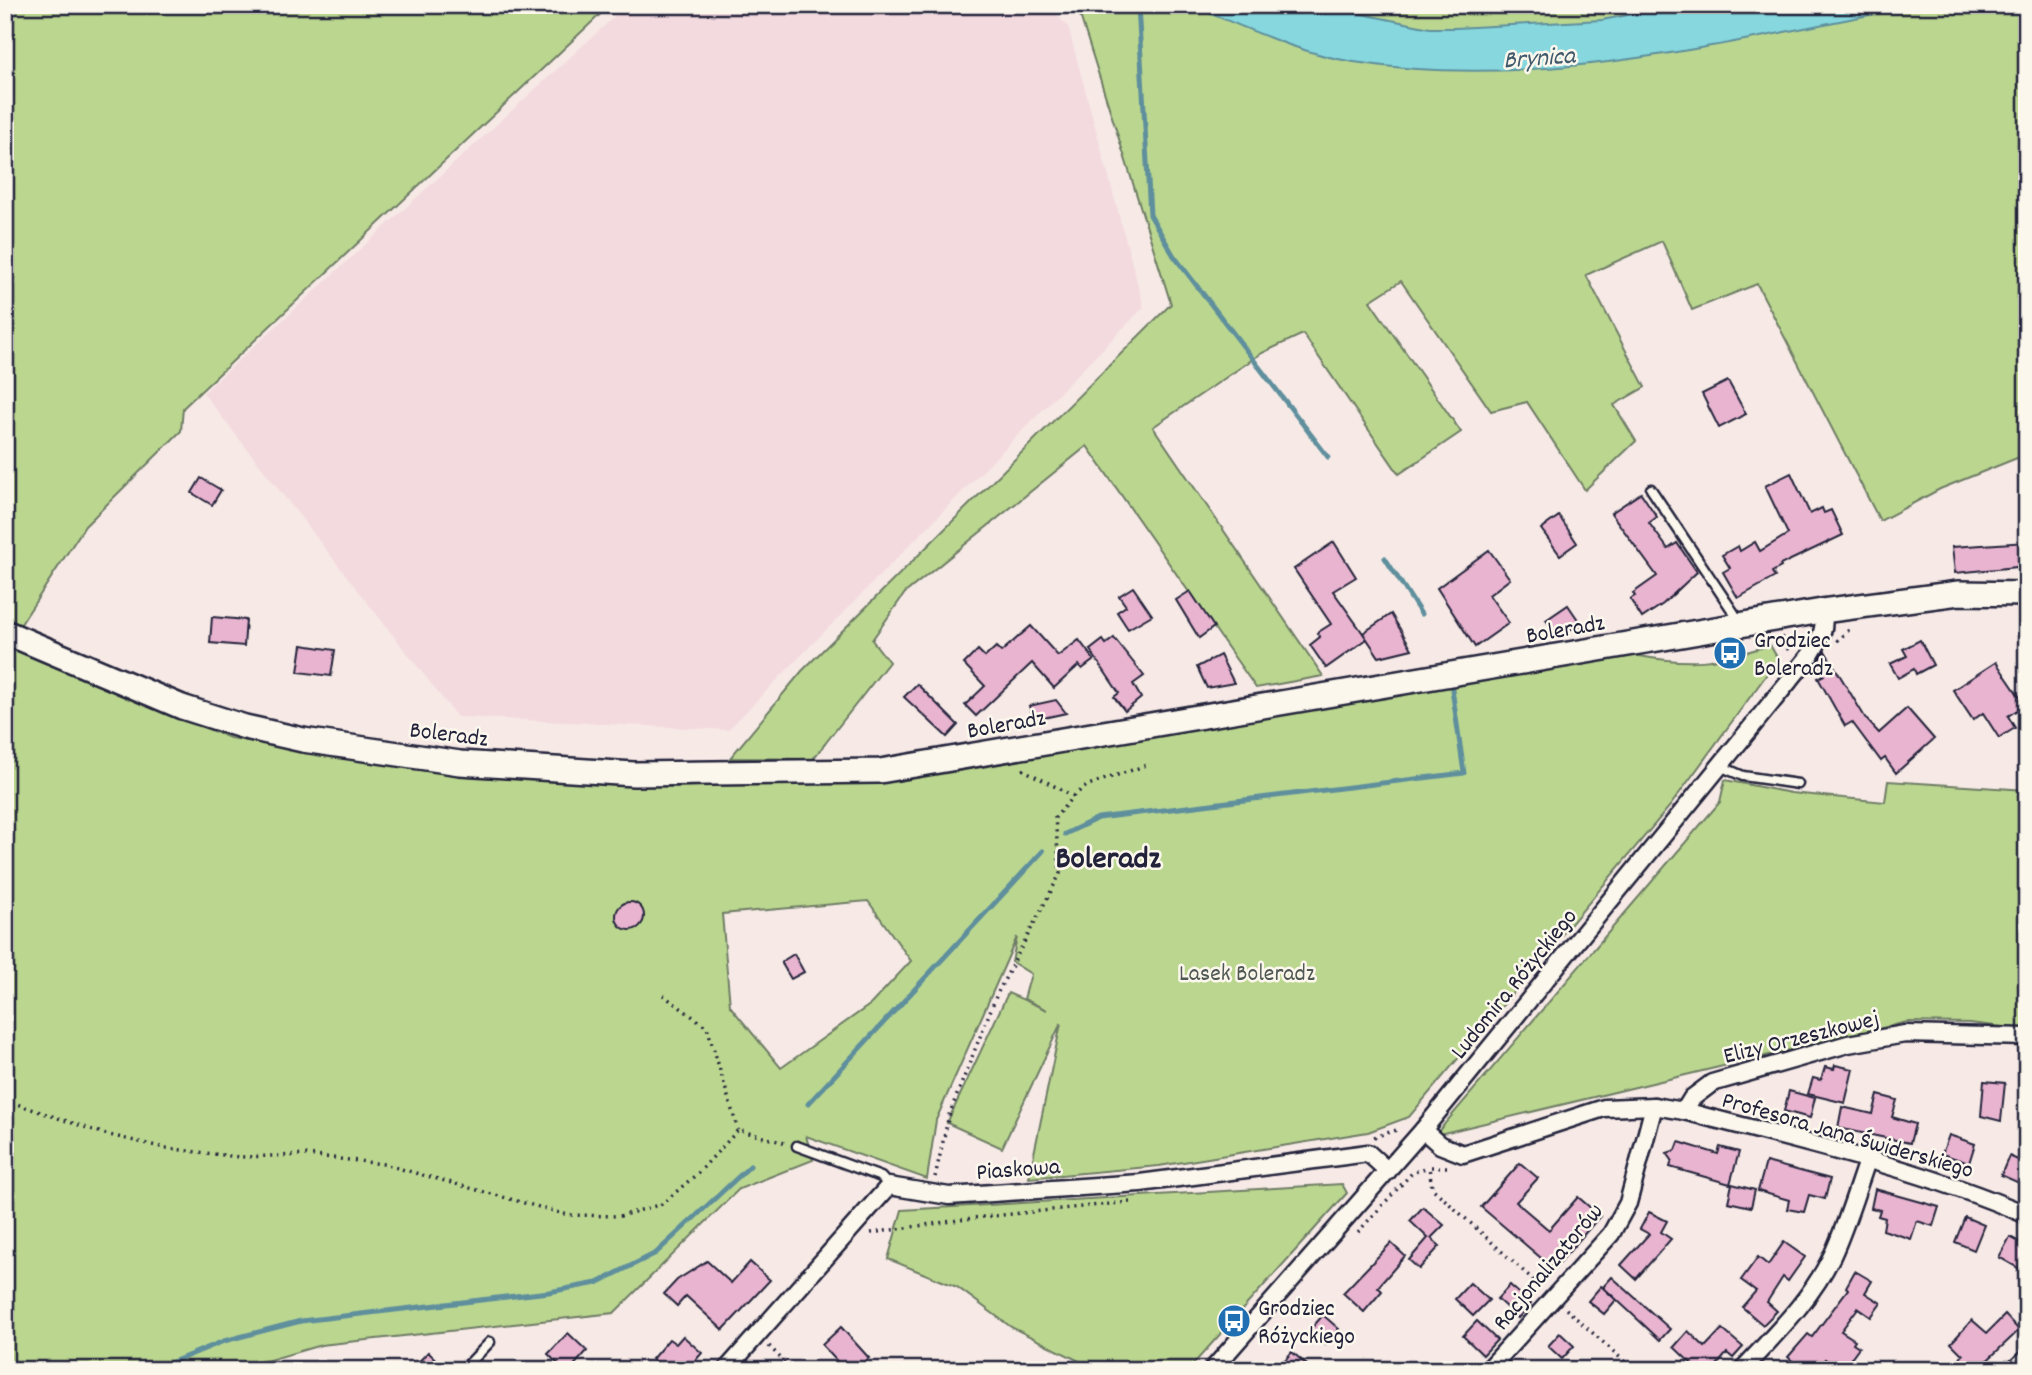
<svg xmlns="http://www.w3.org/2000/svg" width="2032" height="1375" font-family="Dekko,sans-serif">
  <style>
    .built { fill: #f3dadf }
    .green { fill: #bbd78f; stroke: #6e7c65; stroke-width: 2; fill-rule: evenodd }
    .water { fill: #86d8de; stroke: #5e8f9d; stroke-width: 2 }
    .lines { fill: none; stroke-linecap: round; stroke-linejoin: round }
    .stream { stroke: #5e8f9d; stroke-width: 5 }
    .building { fill: #e9b4cf; stroke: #22223b; stroke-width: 2 }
    .lane-casing { stroke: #22223b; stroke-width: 13 }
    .street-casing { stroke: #22223b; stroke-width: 21 }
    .secondary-casing { stroke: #22223b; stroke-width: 28 }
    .path { stroke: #22223b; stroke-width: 3.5; stroke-dasharray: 2 5; stroke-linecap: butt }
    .lane { stroke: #fbf7ec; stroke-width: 8 }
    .street { stroke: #fbf7ec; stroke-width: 16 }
    .secondary { stroke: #fbf7ec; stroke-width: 23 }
    .labels { text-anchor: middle; stroke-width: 5; stroke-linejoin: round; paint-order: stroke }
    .street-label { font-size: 24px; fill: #22223b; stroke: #fbf7ec }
    .poi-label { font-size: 24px; fill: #22223b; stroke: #fbf7ec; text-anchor: start }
    .park-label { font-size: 24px; fill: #505854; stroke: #fbf7ec }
    .water-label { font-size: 26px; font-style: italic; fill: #40596c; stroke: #fbf7ec }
    .district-label { font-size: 32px; font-weight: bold; fill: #22223b; stroke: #fbf7ec }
  </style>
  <rect width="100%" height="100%" fill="#f7eae6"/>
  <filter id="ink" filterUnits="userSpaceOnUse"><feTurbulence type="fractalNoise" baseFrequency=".0143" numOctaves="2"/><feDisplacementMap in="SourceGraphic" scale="14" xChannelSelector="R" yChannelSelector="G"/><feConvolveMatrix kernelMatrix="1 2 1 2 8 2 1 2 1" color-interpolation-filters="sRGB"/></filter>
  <g filter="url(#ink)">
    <path class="built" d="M627 5H1046L1068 26 1144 307 728 730 457 717 203 393Z"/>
    <g class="green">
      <path d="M5 5H610L183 408 181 431 85 526 19 627 5 620Z"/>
      <path d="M1073 5H2027V454L1940 489 1880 521 1757 284 1692 310 1662 241 1586 275 1645 387 1614 405 1636 441 1585 490 1527 402 1491 411 1401 281 1370 301 1461 432 1399 474 1303 334 1262 353 1153 427 1323 676 1256 688 1087 446 905 593 872 640 889 662 813 759 730 758 802 671 1171 304 1079 12Z"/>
      <path d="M5 645 230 738 445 772 675 787 902 779 1634 655C1691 666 1714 663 1770 645L1778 659 1670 806 1409 1117 1368 1132 1159 1166 1029 1178 1061 1023 1002 1148 947 1123 1008 993 1047 1010 1024 999 1031 974 1012 962 1017 937 936 1120 927 1179 806 1136 813 1160 739 1189 614 1313 321 1345 235 1370H5ZM868 901 911 961 871 1004 781 1068 730 1006 722 914Z"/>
      <path d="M1725 780 1791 793 1885 802 1888 781 2027 790V1030L1970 1023 1907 1022 1435 1135 1720 802Z"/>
      <path d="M1342 1184 1347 1193 1188 1370H1097L1011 1327 957 1287 888 1259 902 1210Z"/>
    </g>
    <path class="water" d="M1189 5H1318L1430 28H1455L1602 20 1679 5H1921C1735 40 1544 92 1354 62 1297 53 1243 26 1189 5Z"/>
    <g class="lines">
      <g class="stream">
        <path d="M1138 5 1150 215 1174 256 1328 457"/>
        <path d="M1385 558 1421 614"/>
        <path d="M1065 834 1098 818 1464 773 1452 689"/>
        <path d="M808 1104 1043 851"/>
        <path d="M153 1370 224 1341 301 1321 549 1292 597 1283 656 1253 750 1166"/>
      </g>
    </g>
    <g class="building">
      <path d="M1728 381 1746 414 1719 428 1702 394Z"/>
      <path d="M1791 473 1810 514 1822 508 1824 513 1831 510 1843 535 1780 565 1781 567 1772 572 1775 577 1738 598 1723 572 1730 568 1722 555 1738 546 1740 551 1755 542 1760 551 1788 534 1765 486Z"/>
      <path d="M201 478 221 490 212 505 192 493Z"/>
      <path d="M1641 493 1657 517 1649 523 1668 549 1677 543 1697 572 1663 604 1642 618 1630 599 1635 596 1633 593 1657 576 1611 513Z"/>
      <path d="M1559 516 1577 543 1560 555 1541 529Z"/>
      <path d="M1334 542 1356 577 1333 591 1367 639 1326 668 1310 645 1320 637 1317 633 1331 624 1294 569Z"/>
      <path d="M2027 542V566L1955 573 1952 547Z"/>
      <path d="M1489 550 1510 579 1489 595 1509 623 1475 647 1437 588Z"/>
      <path d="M1133 587 1152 615 1128 629 1117 612 1126 606 1119 596Z"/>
      <path d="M1190 591 1214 627 1199 638 1176 600Z"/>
      <path d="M1568 605 1583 627 1555 632 1546 620Z"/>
      <path d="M1391 614 1412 649 1379 657 1363 633Z"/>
      <path d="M212 617 246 620 244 646 210 643Z"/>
      <path d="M1031 626 1058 656 1079 640 1094 660 1082 669 1079 665 1054 688 1032 663 976 716 965 705 985 686 964 664 978 650 985 657 996 647 1001 652Z"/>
      <path d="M1114 638 1144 676 1133 684 1141 698 1125 711 1114 697 1119 693 1090 650 1103 640 1106 644Z"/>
      <path d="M1920 640 1933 665 1916 674 1914 669 1898 678 1890 664 1907 656 1903 649Z"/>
      <path d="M302 645 335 650 331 676 298 672Z"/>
      <path d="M1825 651 1866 719 1879 733 1907 708 1934 739 1896 773 1885 758 1881 761 1852 722 1845 726 1818 678 1824 675 1817 663Z"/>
      <path d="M1220 655 1234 683 1207 688 1197 667Z"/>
      <path d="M1996 662 2025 705 2008 716 2015 728 1999 738 1983 713 1973 720 1953 690Z"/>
      <path d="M917 684 958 725 947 737 904 697Z"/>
      <path d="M1056 700 1066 713 1034 720 1029 706Z"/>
      <circle cx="630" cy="916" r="14"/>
      <path d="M794 954 804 972 791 979 781 962Z"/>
      <path d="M1835 1065 1853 1069 1845 1103 1808 1094 1813 1078 1821 1080 1825 1067 1834 1069Z"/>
      <path d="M1984 1081 2005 1083 2001 1121 1981 1116Z"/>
      <path d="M1789 1091 1815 1098 1810 1118 1784 1111Z"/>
      <path d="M1878 1095 1897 1100 1892 1117 1915 1124 1910 1143 1838 1128 1842 1107 1873 1114Z"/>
      <path d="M1949 1135 1975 1144 1969 1163 1942 1154Z"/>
      <path d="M1679 1142 1718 1154 1720 1147 1739 1152 1730 1184 1670 1167 1672 1160 1667 1153 1676 1150Z"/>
      <path d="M2009 1156 2027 1164 2019 1183 2001 1175Z"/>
      <path d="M1766 1162 1830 1179 1825 1199 1809 1195 1804 1212 1787 1209 1789 1200 1758 1191Z"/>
      <path d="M1520 1163 1538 1178 1516 1202 1549 1230 1578 1197 1600 1216 1554 1269 1481 1207Z"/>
      <path d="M1732 1184 1755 1190 1751 1207 1728 1202Z"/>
      <path d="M1875 1189 1939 1207 1933 1226 1917 1221 1911 1239 1883 1230 1885 1218 1878 1216 1880 1210 1871 1208Z"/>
      <path d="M1423 1207 1444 1225 1431 1238 1440 1246 1419 1269 1409 1260 1428 1238 1410 1221Z"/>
      <path d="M1649 1212 1667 1221 1661 1232 1671 1239 1636 1279 1621 1265 1649 1234 1640 1229Z"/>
      <path d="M1965 1217 1984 1225 1974 1250 1955 1242Z"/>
      <path d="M2010 1237 2027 1246V1273L1999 1257Z"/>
      <path d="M1784 1242 1805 1257 1788 1281 1783 1277 1767 1302 1777 1311 1763 1325 1742 1307 1756 1291 1741 1280 1758 1257 1768 1265Z"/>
      <path d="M1391 1243 1405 1256 1378 1287 1382 1291 1364 1312 1343 1293Z"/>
      <path d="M707 1261 731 1283 750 1262 770 1280 723 1330 686 1296 677 1306 664 1294 677 1280Z"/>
      <path d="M1855 1271 1872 1281 1865 1293 1881 1303 1871 1317 1858 1308 1841 1331 1855 1340 1853 1343 1859 1347 1851 1358 1866 1370H1838L1825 1359 1816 1370H1802L1788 1357 1808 1334 1812 1337 1848 1289 1846 1287Z"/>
      <path d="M1612 1277 1670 1329 1660 1340 1603 1287Z"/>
      <path d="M1470 1283 1489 1300 1473 1316 1455 1299Z"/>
      <path d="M1510 1285 1531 1304 1518 1318 1497 1299Z"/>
      <path d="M1601 1286 1616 1300 1604 1314 1588 1301Z"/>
      <path d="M1323 1315 1339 1329 1326 1344 1310 1330Z"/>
      <path d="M2005 1315 2019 1330 2013 1336 1977 1370H1948L1963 1355 1951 1343 1972 1320 1987 1333Z"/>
      <path d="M1477 1321 1497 1340 1483 1355 1463 1336Z"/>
      <path d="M841 1327 869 1358 856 1370H845L822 1345Z"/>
      <path d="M1722 1329 1743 1347 1733 1358 1727 1353 1713 1370H1698L1674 1347 1688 1331 1705 1347Z"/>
      <path d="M568 1333 587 1351 570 1370H564L548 1354Z"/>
      <path d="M1560 1333 1574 1346 1562 1359 1548 1346Z"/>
      <path d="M683 1336 702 1353 687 1370H664L652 1359 669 1339 676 1344Z"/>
      <path d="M428 1352 447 1370H411Z"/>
      <path d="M1292 1352 1313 1370H1276Z"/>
    </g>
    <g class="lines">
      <defs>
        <g id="lane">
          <path d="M1651 489 1740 622"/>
          <path d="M1720 766 1743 776 1798 784"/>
          <path d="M797 1146 881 1177 889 1186"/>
          <path d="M463 1370 490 1342"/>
        </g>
        <g id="street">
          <path d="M1684 1111 1692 1098 1712 1083 1848 1044 1905 1034 2027 1037"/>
          <path d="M1423 1130 1440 1145 1463 1154 1604 1108 1654 1106 1684 1111C1799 1141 1918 1168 2027 1215"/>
          <path d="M726 1370 889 1186 949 1196 1140 1183 1368 1153 1388 1171"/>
          <path d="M1212 1370 1423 1130 1811 654C1820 639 1827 628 1822 611"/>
          <path d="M1488 1370 1611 1234 1628 1203 1654 1106"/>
          <path d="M1742 1370C1774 1335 1811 1300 1832 1256 1846 1226 1856 1192 1867 1161"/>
          <path d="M2014 1370 2027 1358"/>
        </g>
        <path id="secondary" d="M5 632 182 707 245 727 303 740 460 763 634 774 880 771 1822 611 1959 593 2027 594"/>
      </defs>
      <use href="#lane" class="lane-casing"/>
      <use href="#street" class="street-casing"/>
      <use href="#secondary" class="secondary-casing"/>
      <g class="path">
        <path d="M1427 5 1444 8 1561 5"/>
        <path d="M1781 637 1787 643 1789 655"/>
        <path d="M1837 641 1852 627"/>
        <path d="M1073 796 1088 785 1150 764"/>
        <path d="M663 995 707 1027 738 1130"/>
        <path d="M5 1100 105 1134 165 1148 239 1157 307 1155 383 1164 568 1215 620 1216 662 1204 698 1173 738 1130 785 1143"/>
        <path d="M1374 1137 1400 1129"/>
        <path d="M1447 1167H1429L1432 1188 1542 1288"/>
        <path d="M935 1177 949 1115 997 994 1060 874 1055 818 1073 796 1022 769"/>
        <path d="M1358 1232 1412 1173 1428 1167"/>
        <path d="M871 1233 973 1218 1130 1202"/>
        <path d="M1566 1309 1634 1370"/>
        <path d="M769 1346 792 1370"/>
      </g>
      <use href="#lane" class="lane"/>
      <use href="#street" class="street"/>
      <use href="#secondary" class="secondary"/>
    </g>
  </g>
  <defs>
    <symbol id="bus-disc" viewBox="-11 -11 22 22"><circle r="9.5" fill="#1f6fb2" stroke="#fbf7ec"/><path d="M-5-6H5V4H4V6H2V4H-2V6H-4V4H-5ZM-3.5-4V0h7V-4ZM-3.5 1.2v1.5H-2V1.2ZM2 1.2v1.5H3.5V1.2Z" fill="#fff"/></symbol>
  </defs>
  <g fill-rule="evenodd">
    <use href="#bus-disc" x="1711" y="634" width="38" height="38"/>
    <use href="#bus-disc" x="1215" y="1302" width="38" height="38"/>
  </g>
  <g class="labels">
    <g class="street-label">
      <text transform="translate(1565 628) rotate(-10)" y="8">Boleradz</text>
      <text transform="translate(1006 723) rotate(-10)" y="8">Boleradz</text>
      <text transform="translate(449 733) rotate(7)" y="8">Boleradz</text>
      <text transform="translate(1513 983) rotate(-51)" y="8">Ludomira Różyckiego</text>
      <text transform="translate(1801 1036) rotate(-14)" y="8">Elizy Orzeszkowej</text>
      <text transform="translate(1848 1134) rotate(16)" y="8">Profesora Jana Świderskiego</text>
      <text transform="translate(1018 1168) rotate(-4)" y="8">Piaskowa</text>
      <text transform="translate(1547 1266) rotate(-50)" y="8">Racjonalizatorów</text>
    </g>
    <g class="poi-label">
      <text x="1754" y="647">Grodziec<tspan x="1754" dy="28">Boleradz</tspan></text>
      <text x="1258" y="1315">Grodziec<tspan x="1258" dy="28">Różyckiego</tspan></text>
    </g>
    <g class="park-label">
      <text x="1247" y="980">Lasek Boleradz</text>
    </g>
    <g class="water-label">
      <text transform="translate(1539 56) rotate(-4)" y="9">Brynica</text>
    </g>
    <g class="district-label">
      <text x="1108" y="867">Boleradz</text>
    </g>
  </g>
  <rect width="2032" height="1375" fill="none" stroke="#fbf7ec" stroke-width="28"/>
  <rect x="14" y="14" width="2004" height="1347" fill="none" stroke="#22223b" stroke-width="2.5" filter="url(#ink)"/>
</svg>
